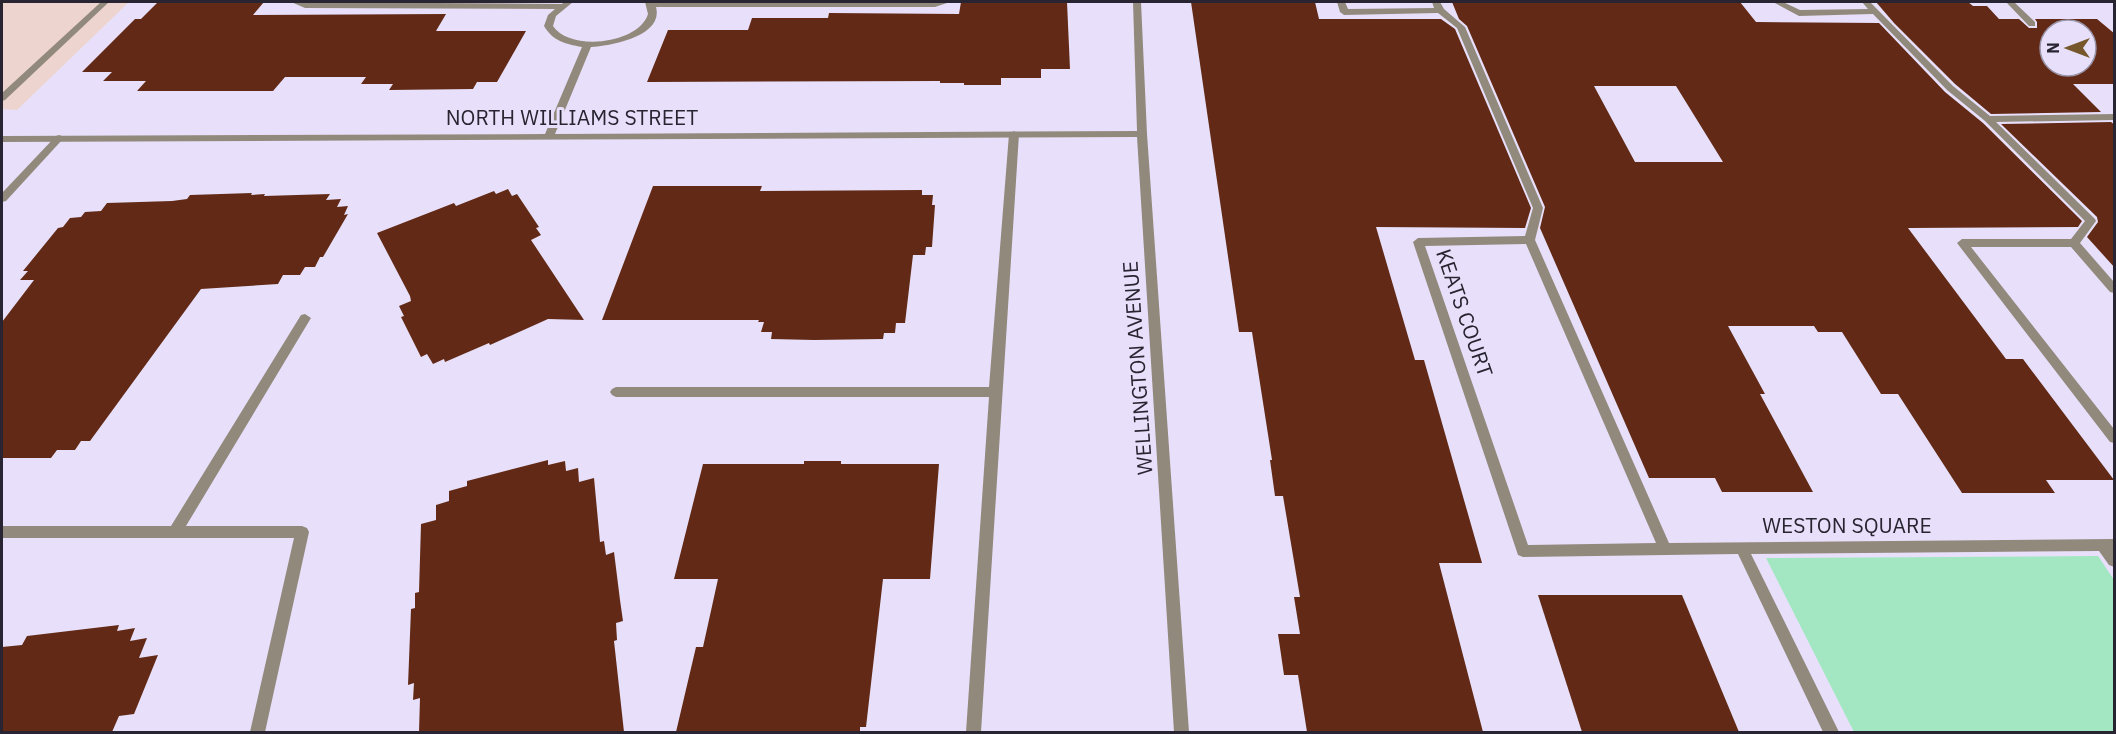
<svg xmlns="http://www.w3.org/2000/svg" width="2116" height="734" font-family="'IBM Plex Sans',sans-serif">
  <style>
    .commercial { fill: #eed4ce }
    .green { fill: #a2e7c1 }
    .building { fill: #622a16; fill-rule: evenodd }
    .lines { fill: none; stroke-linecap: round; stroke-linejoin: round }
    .lane { fill: #92897d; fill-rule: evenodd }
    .street { fill: #92897d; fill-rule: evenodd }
    .labels { text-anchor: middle; stroke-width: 6; stroke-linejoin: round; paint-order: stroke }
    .street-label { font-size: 21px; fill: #282431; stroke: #e8e0fa }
  </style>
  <rect width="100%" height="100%" fill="#e8e0fa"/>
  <path class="commercial" d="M2 2H129L17 110 2 109Z"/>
  <path class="green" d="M2098 556 2114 580V732H1854L1766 558Z"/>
  <g class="building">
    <path d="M158 2H264L253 15 446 14 436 31H526L497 82H477L473 89 389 90 393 84H361L366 77H285L273 91H137L146 81H103L112 72H82L135 19H141Z"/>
    <path d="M961 2H1067L1070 69H1041V78H1001V85H964V83H940V81L647 82 668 30H748L752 18H828L829 13 959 14Z"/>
    <path d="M1191 2H1315L1319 19H1441L1455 29 1531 208 1525 228 1376 227 1415 360H1424L1482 563H1439L1483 732H1307L1298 675H1284L1278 634H1300L1294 597H1300L1283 496H1275L1270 460H1272L1252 332H1239Z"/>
    <path d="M1452 2H1740L1756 22 1879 23 1945 92 1983 123 2082 221 2078 227 1908 228 2006 359H2023L2114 480H2046L2055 493H1962L1898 394H1881L1842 332H1818L1814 326H1728L1765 394H1760L1813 492H1722L1715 478H1649L1540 228 1545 207 1467 26 1459 19ZM1594 86H1676L1723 162H1635Z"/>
    <path d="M1876 2H1968L1973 6H1987L1999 19H2019L2029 28H2037V22L2035 19H2097L2115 34V84H2073L2101 112 1991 114 1955 84 1894 23ZM2050 30H2086V66H2050Z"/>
    <path d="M2111 122 2115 125V268L2087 237 2098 222 2097 217 2001 124Z"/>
    <path d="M653 186H762L760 191 922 190V195H933L932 205H935L932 247H926L925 255H913L905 323H896L895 333H884L883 339 814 340 771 339 772 332H761L764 322H758L759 320H602Z"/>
    <path d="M508 189 512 196 517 194 539 227 536 228 541 235 531 240 584 320 548 319 490 345 489 343 445 362 444 359 433 364 427 354 421 357 401 317 404 316 399 306 411 301 410 296 377 233 454 203 456 206 494 191 496 194Z"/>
    <path d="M252 193 251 195 265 194 264 196 330 194 326 200 341 199 337 207 348 206 344 215 348 214 323 257H320L315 267H305L300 275H283L278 284 201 289 90 441H81L75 450H57L51 458H2V322L34 280H20L28 271H23L58 228 63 227 70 218 81 217 85 212 101 211 107 203 172 201 187 199 190 195Z"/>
    <path d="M548 460V465L565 461 566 471 578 468 579 482 594 478 600 542 604 541 606 555 614 552 620 600 623 621 616 623 617 640 614 641 624 732H419L420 698 413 700 414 683 408 685 411 609 415 608V593L419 592 421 524 436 520V505L449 501V491L467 486V481Z"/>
    <path d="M804 461H841V464H939L930 579H883L866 727H860V732H676L696 647H703L718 579H674L703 464H804Z"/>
    <path d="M1538 595H1682L1739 732H1582Z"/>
    <path d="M119 625 117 631 135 628 130 641 147 638 139 658 158 655 134 714 119 716 112 732H2V647L22 645 27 636Z"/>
  </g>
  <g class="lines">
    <g class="lane">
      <path d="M101 2H109L5 100 2 101V93Z"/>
      <path d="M1014 131 1019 134 981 732H966L989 397H616L612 395 610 392 612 389 616 387H989L1009 134Z"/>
      <path d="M59 135 62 136V140L6 201 2 202V193L56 136Z"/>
      <path d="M305 314 311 318 186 526H302L307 528 309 532 265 732H250L294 538H2V526H171L301 315Z"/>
    </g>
    <g class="street">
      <path d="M291 2 562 4 564 2H573L556 16 553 26C570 52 639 44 648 14L645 2H950L935 7H656C664 36 611 46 591 47L555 134 1137 131 1133 2H1141L1147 134 1189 732H1174L1137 137 2 142V136L545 134 582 47C565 44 553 41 544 26L548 15 555 9 305 8Z"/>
      <path d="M1337 2H1345L1348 9 1434 8 1432 2H1440L1444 9 1465 27 1543 208 1535 240 1669 543 2114 539V567L2109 565 2099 551 1751 554 1839 732H1823L1738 554 1523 557 1518 555 1413 242 1418 238 1525 236 1533 208 1457 28 1438 13 1344 15 1340 12ZM1526 244 1656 543 1528 545 1425 246Z"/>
      <path d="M1773 2H1783L1800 10 1868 9 1862 2H1870L1953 86 1990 116 2114 114V120L1996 122 2095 219 2096 221 2080 243 2114 282V293L2110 292 2071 247H1971L2114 429V443L2110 442 1957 243 1962 239H2071L2085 221 1985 121 1947 90 1873 14 1799 16Z"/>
      <path d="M2006 2H2014L2035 22V26H2029Z"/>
    </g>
  </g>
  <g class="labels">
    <g class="street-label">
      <text x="572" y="125">NORTH WILLIAMS STREET</text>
      <text transform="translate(1464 313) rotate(71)" y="7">KEATS COURT</text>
      <text transform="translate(1138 368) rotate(-94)" y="7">WELLINGTON AVENUE</text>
      <text x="1847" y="533">WESTON SQUARE</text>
    </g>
  </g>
  <rect width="2116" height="734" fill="none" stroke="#282431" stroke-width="6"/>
  <g transform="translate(2068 48) rotate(270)"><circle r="28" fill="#e8e0fa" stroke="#9b95aa" stroke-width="1.5"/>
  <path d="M0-4.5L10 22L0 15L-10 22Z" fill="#76572c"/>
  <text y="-9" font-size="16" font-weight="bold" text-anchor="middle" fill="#282431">N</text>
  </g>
</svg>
